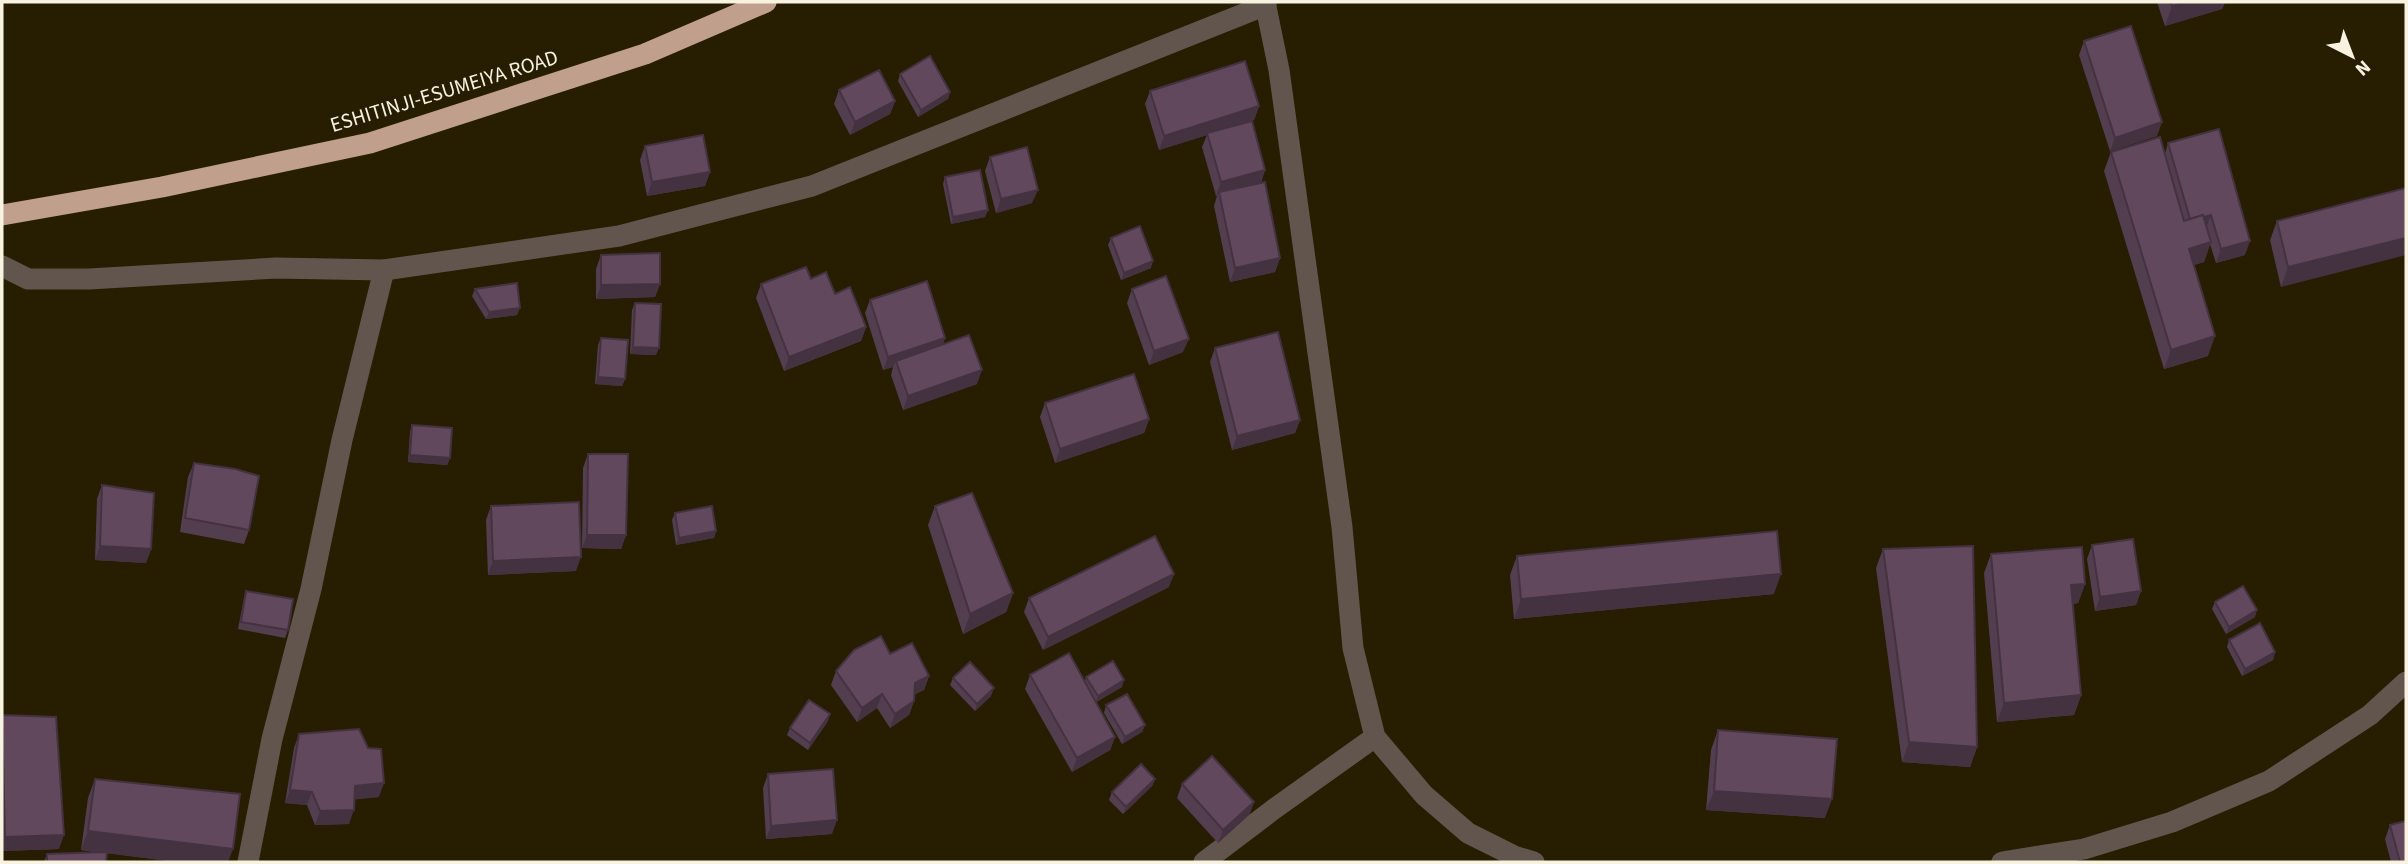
<svg xmlns="http://www.w3.org/2000/svg" width="2408" height="864" font-family="'Source Sans 3',sans-serif">
  <style>
    .lines { fill: none; stroke-linecap: round; stroke-linejoin: round }
    .street { stroke: #62554d; stroke-width: 21 }
    .highway { stroke: #c0a08d; stroke-width: 21 }
    .wall { fill: #533e50 }
    .shaded-wall { fill: #443241 }
    .building { fill: #61485d; stroke: #443241; stroke-width: 2 }
    .labels { text-anchor: middle; stroke-width: 6; stroke-linejoin: round; paint-order: stroke }
    .street-label { font-size: 21px; fill: #f8f2e1; stroke: #271e02 }
  </style>
  <rect width="100%" height="100%" fill="#271e02"/>
  <g class="lines">
    <g class="street">
      <path d="M1265 2 1279 70 1342 527 1353 648 1375 737 1424 795 1468 833 1514 856 1534 862"/>
      <path d="M2 266 28 279H89L276 268 384 270 619 236 812 186 1266 5"/>
      <path d="M248 862 272 739 311 589 342 440 384 270"/>
      <path d="M1204 862 1274 809 1375 737"/>
      <path d="M2002 862 2084 849 2172 822 2269 781 2370 715 2406 682"/>
    </g>
    <path class="highway" d="M2 215 162 187 370 143 645 54 766 2"/>
  </g>
  <g class="wall">
    <path d="M2157 2H2225L2222 9 2165 26Z"/>
    <path d="M2084 41 2157 136 2110 151 2079 55Z"/>
    <path d="M900 74 950 92 948 99 918 117 898 81Z"/>
    <path d="M839 90 895 101 890 114 850 135 834 104Z"/>
    <path d="M1150 91 1259 106 1254 120 1248 122 1265 170 1261 183 1280 258 1275 272 1230 282 1214 206 1217 196H1216L1202 147 1207 135 1159 150 1145 104Z"/>
    <path d="M2168 143 2245 255 2216 263 2210 244 2204 262 2194 265 2208 356 2164 369 2104 171 2111 152 2165 154Z"/>
    <path d="M645 146 710 172 705 186 647 196 640 160Z"/>
    <path d="M990 157 1032 203 996 213 985 171Z"/>
    <path d="M945 177 988 210 985 217 951 224 943 184Z"/>
    <path d="M2406 188 2281 287 2270 240 2277 221Z"/>
    <path d="M1111 238 1151 268 1121 280 1108 245Z"/>
    <path d="M601 255 660 284 655 297 596 299V269Z"/>
    <path d="M811 279 835 294 866 327 861 341 784 371 756 298 761 284Z"/>
    <path d="M475 289 517 315 486 319 472 296Z"/>
    <path d="M1132 289 1183 352 1149 365 1127 303Z"/>
    <path d="M870 300 945 338 943 344 977 384 903 410 891 375 893 367 883 370 865 313Z"/>
    <path d="M635 303 656 355 630 354 632 310Z"/>
    <path d="M601 338 625 379 622 386 595 384 598 345Z"/>
    <path d="M1215 348 1300 420 1295 433 1232 450 1210 362Z"/>
    <path d="M1045 403 1149 419 1144 433 1055 463 1040 417Z"/>
    <path d="M412 425 450 458 447 465 408 462 410 432Z"/>
    <path d="M588 454 626 535 621 549 582 548 583 468Z"/>
    <path d="M194 463 249 530 244 544 180 532 188 477Z"/>
    <path d="M102 485 151 549 146 563 95 560 97 499Z"/>
    <path d="M491 506 576 571 488 575 486 520Z"/>
    <path d="M935 506 1013 593 1006 612 963 634 928 525Z"/>
    <path d="M675 513 716 531 714 538 676 545 672 520Z"/>
    <path d="M2092 545 2141 591 2136 605 2095 611 2087 559Z"/>
    <path d="M1883 549 1977 747 1970 767 1902 762 1876 568Z"/>
    <path d="M1991 554 2085 584 2078 603 2073 604 2081 695 2074 715 1997 722 1984 573Z"/>
    <path d="M1517 556 1774 594 1514 619 1510 575Z"/>
    <path d="M1169 587 1043 650 1024 612 1029 598Z"/>
    <path d="M246 591 288 630 285 638 238 629 244 598Z"/>
    <path d="M2215 602 2255 617 2226 634 2212 609Z"/>
    <path d="M2229 640 2275 652 2273 660 2242 676 2227 647Z"/>
    <path d="M890 654 929 676 924 690 914 694V701L909 715 890 728 877 708 857 722 831 685 836 671Z"/>
    <path d="M1030 675 1085 681 1086 677 1122 687 1096 702 1115 737 1110 750 1072 772 1025 689Z"/>
    <path d="M953 678 991 696 975 711 950 685Z"/>
    <path d="M1106 705 1145 725 1142 732 1122 744 1104 713Z"/>
    <path d="M2 715 59 849 2 851Z"/>
    <path d="M828 721 808 750 787 735 790 728Z"/>
    <path d="M1718 730 1825 818 1706 810 1711 750Z"/>
    <path d="M299 734 379 797 354 799 349 824 315 825 307 805 285 803 294 748Z"/>
    <path d="M768 774 832 834 766 839 763 788Z"/>
    <path d="M95 779 177 862 106 853V862H44L47 854 100 853 81 850 88 798Z"/>
    <path d="M1155 779 1152 786 1123 814 1109 800 1112 792Z"/>
    <path d="M1182 784 1254 802 1249 815 1218 843 1177 798Z"/>
    <path d="M2390 825 2406 862H2391L2385 839Z"/>
  </g>
  <g class="shaded-wall">
    <path d="M2187 2H2225L2222 9 2165 26 2172 6Z"/>
    <path d="M950 92 948 99 918 117 921 110Z"/>
    <path d="M895 101 890 114 850 135 855 122Z"/>
    <path d="M1259 106 1254 120 1208 135 1207 133V135L1159 150 1164 136Z"/>
    <path d="M2162 122 2157 136 2110 151 2115 138Z"/>
    <path d="M1265 170 1260 184 1219 192 1217 196H1216L1221 182Z"/>
    <path d="M710 172 705 186 647 196 652 182Z"/>
    <path d="M1038 190 1032 203 996 213 1001 199Z"/>
    <path d="M988 210 985 217 951 224 953 217Z"/>
    <path d="M2211 215 2206 229 2191 221Z"/>
    <path d="M2406 238V255L2281 287 2288 267Z"/>
    <path d="M2250 241 2245 255 2216 263 2221 249Z"/>
    <path d="M2211 242 2204 262 2182 268 2189 249Z"/>
    <path d="M1280 258 1275 272 1230 282 1235 268Z"/>
    <path d="M1153 261 1151 268 1121 280 1124 273Z"/>
    <path d="M660 284 655 297 596 299 601 285Z"/>
    <path d="M520 308 517 315 486 319 489 312Z"/>
    <path d="M866 327 861 341 784 371 789 357Z"/>
    <path d="M2215 336 2208 356 2164 369 2171 350Z"/>
    <path d="M945 338 940 352 896 361 893 367 883 370 888 357Z"/>
    <path d="M1189 339 1183 352 1149 365 1154 351Z"/>
    <path d="M633 347 659 348 656 355 630 354Z"/>
    <path d="M982 370 977 384 903 410 908 396Z"/>
    <path d="M598 377 625 379 622 386 595 384Z"/>
    <path d="M1149 419 1144 433 1055 463 1060 449Z"/>
    <path d="M1300 420 1295 433 1232 450 1237 436Z"/>
    <path d="M410 455 450 458 447 465 408 462Z"/>
    <path d="M716 531 714 538 676 545 679 538Z"/>
    <path d="M587 535H626L621 549 582 548Z"/>
    <path d="M100 546 151 549 146 563 95 560Z"/>
    <path d="M581 557 576 571 488 575 493 561Z"/>
    <path d="M1174 574 1169 587 1043 650 1048 637Z"/>
    <path d="M1781 574 1774 594 1514 619 1521 599Z"/>
    <path d="M2085 584 2078 603 2064 605 2071 585Z"/>
    <path d="M2141 591 2136 605 2095 611 2100 597Z"/>
    <path d="M1013 593 1006 612 963 634 970 614Z"/>
    <path d="M2257 610 2255 617 2226 634 2229 627Z"/>
    <path d="M2275 652 2273 660 2242 676 2245 669Z"/>
    <path d="M929 676 924 690 910 697 915 683Z"/>
    <path d="M1124 680 1122 687 1095 703 1098 696Z"/>
    <path d="M994 688 991 696 975 711 977 704Z"/>
    <path d="M882 694 877 708 857 722 862 708Z"/>
    <path d="M2081 695 2074 715 1997 722 2004 703Z"/>
    <path d="M914 701 909 715 890 728 895 714Z"/>
    <path d="M830 714 828 721 808 750 810 743Z"/>
    <path d="M1145 725 1142 732 1122 744 1125 737Z"/>
    <path d="M1115 737 1110 750 1072 772 1077 758Z"/>
    <path d="M1909 742 1977 747 1970 767 1902 762Z"/>
    <path d="M1155 779 1152 786 1123 814 1126 807Z"/>
    <path d="M384 783 379 797 350 800 355 786Z"/>
    <path d="M290 790 312 792 307 805 285 803Z"/>
    <path d="M1714 791 1832 799 1825 818 1706 810Z"/>
    <path d="M1254 802 1249 815 1218 843 1223 830Z"/>
    <path d="M354 810 349 824 315 825 320 811Z"/>
    <path d="M837 820 832 834 766 839 771 826Z"/>
    <path d="M88 831 233 849 228 862H177L81 850Z"/>
    <path d="M64 835 59 849 2 851V845L5 837Z"/>
  </g>
  <g class="building">
    <path d="M2170 2H2187L2172 6Z"/>
    <path d="M2131 26 2162 122 2115 138 2084 41Z"/>
    <path d="M930 56 950 92 921 110 900 74Z"/>
    <path d="M1245 61 1259 106 1164 136 1150 91Z"/>
    <path d="M879 70 895 101 855 122 839 90Z"/>
    <path d="M1252 121 1265 170 1221 182 1207 133Z"/>
    <path d="M2219 129 2250 241 2221 249 2211 215 2204 217 2203 215 2190 219 2168 143Z"/>
    <path d="M703 135 710 172 652 182 645 146Z"/>
    <path d="M2160 137 2184 221 2203 215 2211 242 2189 249 2215 336 2171 350 2111 152Z"/>
    <path d="M1027 147 1038 190 1001 199 990 157Z"/>
    <path d="M980 170 988 210 953 217 945 177Z"/>
    <path d="M1265 182 1280 258 1235 268 1219 192Z"/>
    <path d="M2406 188V238L2288 267 2277 221Z"/>
    <path d="M1140 226 1153 261 1124 273 1111 238Z"/>
    <path d="M660 253V284L601 285V255Z"/>
    <path d="M806 267 811 279 826 272 835 294 850 287 866 327 789 357 761 284Z"/>
    <path d="M1166 276 1189 339 1154 351 1132 289Z"/>
    <path d="M927 281 945 338 888 357 870 300Z"/>
    <path d="M517 283 520 308 489 312 475 289Z"/>
    <path d="M635 303 661 304 659 348 633 347Z"/>
    <path d="M1278 332 1300 420 1237 436 1215 348Z"/>
    <path d="M969 335 982 370 908 396 896 361Z"/>
    <path d="M601 338 628 340 625 379 598 377Z"/>
    <path d="M1134 374 1149 419 1060 449 1045 403Z"/>
    <path d="M412 425 452 428 450 458 410 455Z"/>
    <path d="M588 454H628L626 535H587Z"/>
    <path d="M194 463 235 469 259 476 249 530 185 518Z"/>
    <path d="M102 485 154 493 151 549 100 546Z"/>
    <path d="M972 493 1013 593 970 614 935 506Z"/>
    <path d="M579 502 581 557 493 561 491 506Z"/>
    <path d="M712 506 716 531 679 538 675 513Z"/>
    <path d="M1777 531 1781 574 1521 599 1517 556Z"/>
    <path d="M1155 536 1174 574 1048 637 1029 598Z"/>
    <path d="M2133 539 2141 591 2100 597 2092 545Z"/>
    <path d="M1973 546 1977 747 1909 742 1883 549Z"/>
    <path d="M2082 547 2085 584 2071 585 2081 695 2004 703 1991 554Z"/>
    <path d="M2243 586 2257 610 2229 627 2215 602Z"/>
    <path d="M246 591 293 599 288 630 241 622Z"/>
    <path d="M2260 623 2275 652 2245 669 2229 640Z"/>
    <path d="M881 636 890 654 912 643 929 676 915 683 914 701 895 714 882 694 862 708 836 671 854 650Z"/>
    <path d="M1069 653 1115 737 1077 758 1030 675Z"/>
    <path d="M1113 661 1124 680 1098 696 1086 677Z"/>
    <path d="M970 662 994 688 977 704 953 678Z"/>
    <path d="M1127 694 1145 725 1125 737 1106 705Z"/>
    <path d="M809 700 830 714 810 743 790 728Z"/>
    <path d="M2 715 56 717 64 835 5 837Z"/>
    <path d="M359 729 368 748 381 749 384 783 355 786 354 810 320 811 312 792 290 790 299 734Z"/>
    <path d="M1718 730 1837 739 1832 799 1714 791Z"/>
    <path d="M1212 756 1254 802 1223 830 1182 784Z"/>
    <path d="M1141 764 1155 779 1126 807 1112 792Z"/>
    <path d="M833 769 837 820 771 826 768 774Z"/>
    <path d="M95 779 240 794 233 849 88 831Z"/>
    <path d="M2406 821V862H2400L2390 825Z"/>
    <path d="M107 852 106 862H47V854Z"/>
  </g>
  <g class="labels">
    <g class="street-label">
      <text transform="translate(444 91) rotate(-17)" y="7">ESHITINJI-ESUMEIYA ROAD</text>
    </g>
  </g>
  <rect width="2408" height="864" fill="none" stroke="#f8f2e1" stroke-width="7"/>
  <g transform="translate(2352 56) rotate(138)" stroke="#271e02" stroke-width="5" paint-order="stroke">
  <path d="M0-5L12 26L0 18L-12 26Z" fill="#f8f2e1"/>
  <text y="-10" font-size="19" font-weight="bold" text-anchor="middle" fill="#f8f2e1">N</text>
  </g>
</svg>
